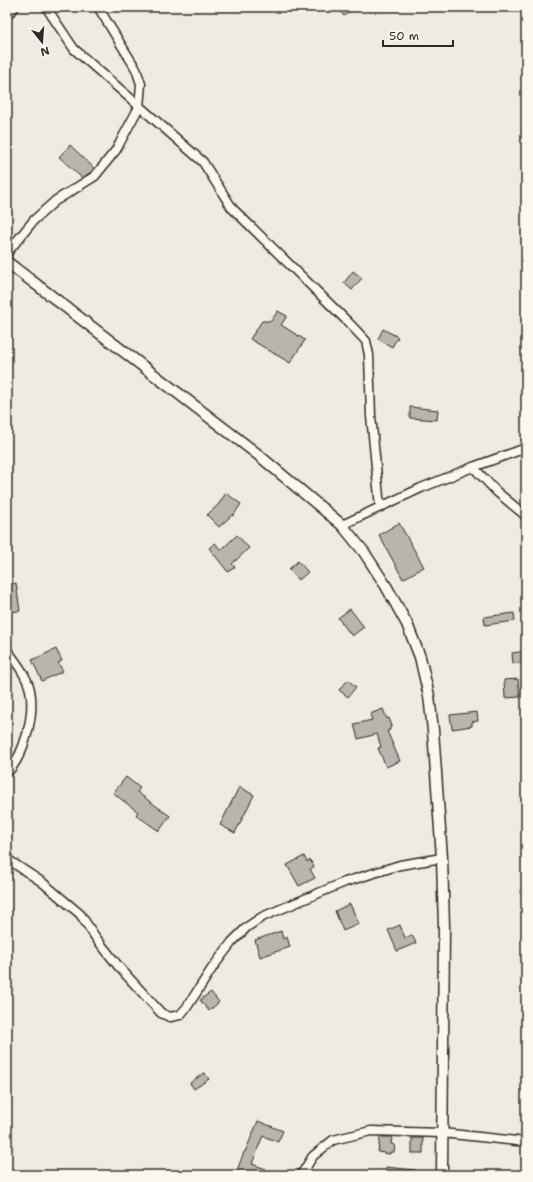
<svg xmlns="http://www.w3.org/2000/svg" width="533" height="1182" font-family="'Shantell Sans',sans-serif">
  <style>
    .building { fill: #b8b5ae; stroke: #2b2b2b }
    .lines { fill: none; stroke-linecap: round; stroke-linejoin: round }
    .minor-casing { stroke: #2b2b2b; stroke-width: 11 }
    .tertiary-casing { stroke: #2b2b2b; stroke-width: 13 }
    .minor { stroke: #fbf7ec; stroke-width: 8 }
    .tertiary { stroke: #fbf7ec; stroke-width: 10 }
  </style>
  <rect width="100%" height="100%" fill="#eeebe0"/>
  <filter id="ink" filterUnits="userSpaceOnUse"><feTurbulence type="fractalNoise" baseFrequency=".025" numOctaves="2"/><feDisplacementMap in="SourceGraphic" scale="8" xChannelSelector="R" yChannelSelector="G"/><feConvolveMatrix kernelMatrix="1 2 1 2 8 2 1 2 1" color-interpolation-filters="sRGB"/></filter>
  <g filter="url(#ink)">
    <g class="building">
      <path d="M336 7H355L344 16Z"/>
      <path d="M70 145 94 168 91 172 82 178 59 157Z"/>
      <path d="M353 271 362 278 352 290 344 283Z"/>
      <path d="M278 311 287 316 281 325 305 340 290 363 250 339 262 321H271Z"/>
      <path d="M383 329 398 337 392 347 378 339Z"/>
      <path d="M410 407 438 410 437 420 410 418Z"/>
      <path d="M226 493 241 504 233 516 232 515 219 527 207 515 218 505Z"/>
      <path d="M399 523 424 567 403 579 379 535Z"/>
      <path d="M237 535 249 548 232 564 235 567 228 572 209 548 215 543 221 550Z"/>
      <path d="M298 561 308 572 299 580 289 569Z"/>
      <path d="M16 583 20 611 7 612V585Z"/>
      <path d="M350 609 364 627 352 636 338 618Z"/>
      <path d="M514 613 515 621 485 625 484 617Z"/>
      <path d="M56 649 62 661 58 663 63 671 42 681 32 660Z"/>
      <path d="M526 651V662L513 664 512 653Z"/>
      <path d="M518 679 520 697 505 698 504 680Z"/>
      <path d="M348 680 356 687 348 697 339 690Z"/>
      <path d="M383 709 387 719 389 718 392 726 390 727V730L387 731 400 761 386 767 378 748 381 747 377 734 358 739 354 724 372 720 370 714Z"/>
      <path d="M477 712 478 721 472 722V726L452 729 450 715Z"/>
      <path d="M126 777 140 788 137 792 170 816 159 831 136 815 138 812 113 793Z"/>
      <path d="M239 787 254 795 235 833 220 825Z"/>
      <path d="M304 856 307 862 310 860 314 867 310 869 315 878 299 886 287 865Z"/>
      <path d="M350 904 359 924 343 931 335 911Z"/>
      <path d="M400 925 405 938 412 935 416 943 397 951 388 930Z"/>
      <path d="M281 931 283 939 287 937 290 947 260 957 255 940Z"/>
      <path d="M211 992 219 1002 209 1011 200 1000Z"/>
      <path d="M204 1073 209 1079 194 1089 190 1083Z"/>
      <path d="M258 1121 283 1131 278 1142 263 1136 260 1143 252 1164 266 1169 264 1175H242L236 1173 244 1152H245Z"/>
      <path d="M380 1137H392L391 1144 395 1145 394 1152H390V1154L378 1152Z"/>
      <rect x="412" y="1138" width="11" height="15"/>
      <path d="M386 1167 415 1170V1175H385Z"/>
    </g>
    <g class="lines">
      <defs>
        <g id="minor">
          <path d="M46 7 74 49 203 162 232 208 349 323 366 341 369 355 371 416 380 507"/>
          <path d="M7 15 15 7"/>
          <path d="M7 253 34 220 55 201 95 176 116 150 139 107 141 84 136 69 98 7"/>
          <path d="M473 467 497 492 526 516"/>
          <path d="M342 525 421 488 473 467 526 448"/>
          <path d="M7 650C16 662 27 676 30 690 35 715 25 754 7 773"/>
          <path d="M7 859 42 882 80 914 96 938 119 967 161 1013 170 1017 180 1015 187 1007 213 967 232 942 247 927 262 917 345 882 400 865 442 858"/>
          <path d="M301 1175 313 1156 333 1140 371 1131 442 1133 526 1142"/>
        </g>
        <path id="tertiary" d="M7 262 256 453 342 525 364 552 386 586 407 624 420 657 429 696 433 730 442 858 444 927 442 1175"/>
      </defs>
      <use href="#minor" class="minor-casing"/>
      <use href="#tertiary" class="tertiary-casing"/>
      <use href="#minor" class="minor"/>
      <use href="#tertiary" class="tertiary"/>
    </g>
  </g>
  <rect width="533" height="1182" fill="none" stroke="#fbf7ec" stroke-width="24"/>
  <rect x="12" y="12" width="509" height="1158" fill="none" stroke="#2b2b2b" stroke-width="1.5" filter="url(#ink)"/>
  <g transform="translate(42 42) rotate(163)" stroke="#fbf7ec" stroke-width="3" paint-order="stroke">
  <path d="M0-3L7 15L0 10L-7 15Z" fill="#2b2b2b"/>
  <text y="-6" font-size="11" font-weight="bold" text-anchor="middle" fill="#2b2b2b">N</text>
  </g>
  <path d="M383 40v6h70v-6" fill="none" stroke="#2b2b2b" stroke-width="2"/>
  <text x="389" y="40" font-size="12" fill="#2b2b2b" stroke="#fbf7ec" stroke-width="3" paint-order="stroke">50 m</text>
</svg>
